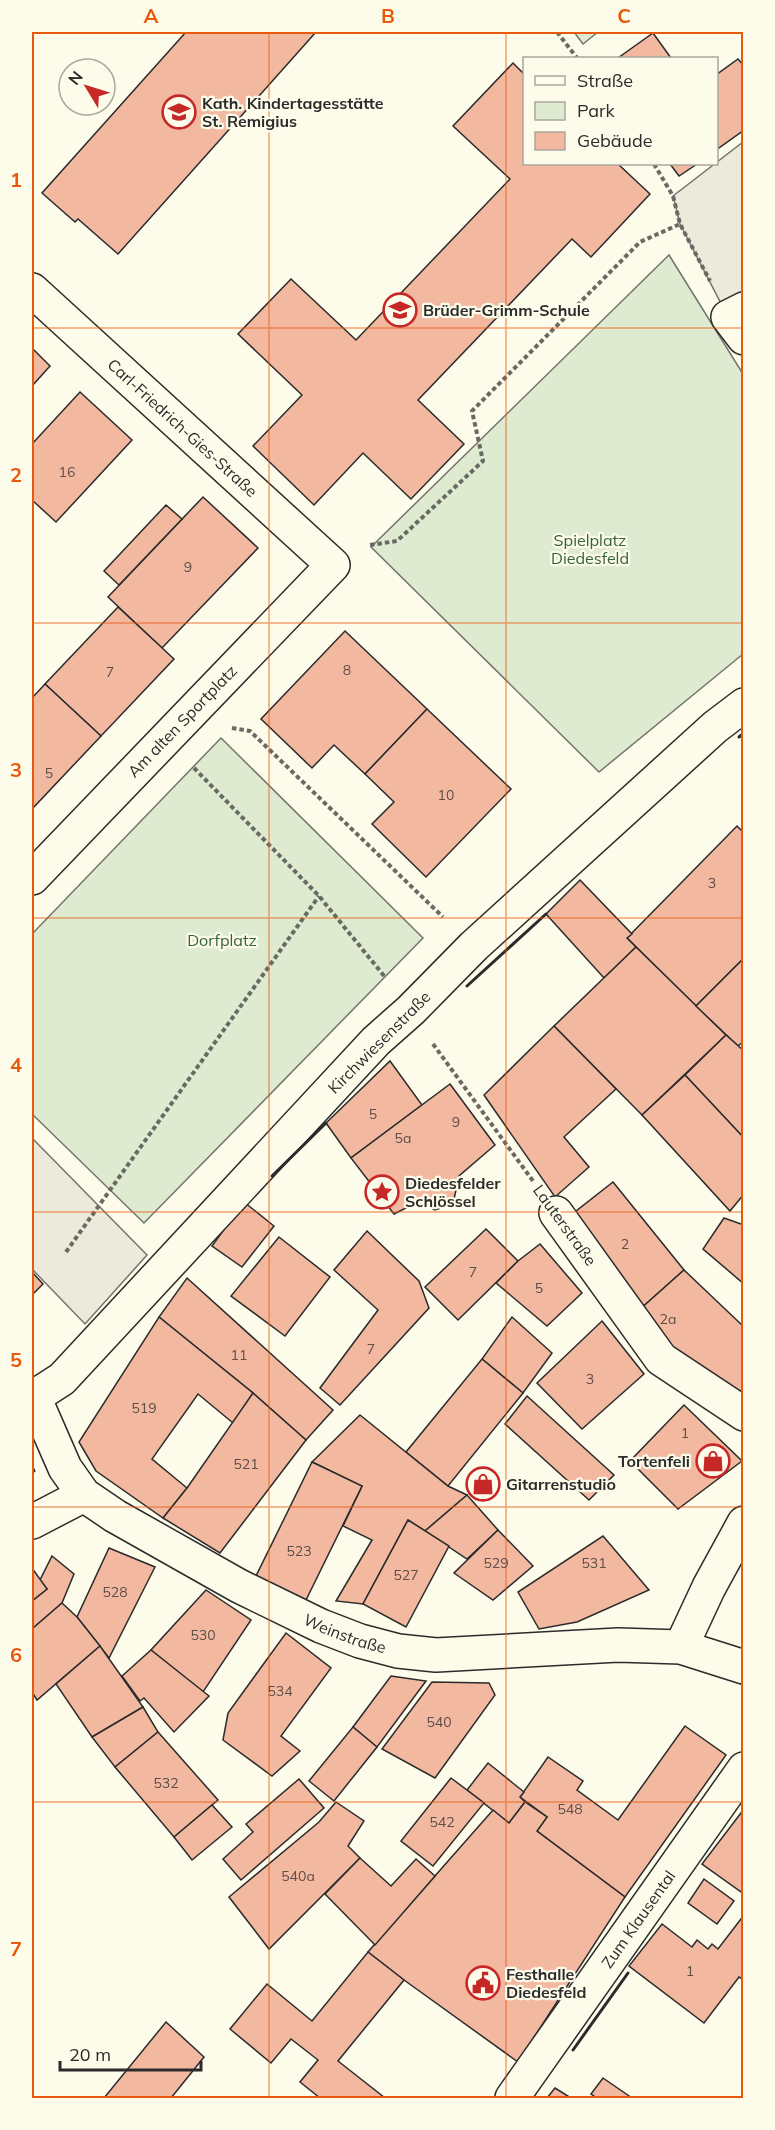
<svg xmlns="http://www.w3.org/2000/svg" width="775" height="2130" font-family="Mulish,sans-serif">
  <style>
    .green { fill: #deebd1; stroke: #74746e; stroke-width: 1.5 }
    .parking { fill: #eceadb; stroke: #74746e; stroke-width: 1.5 }
    .building { fill: #f2b8a0; stroke: #2b2b2b; stroke-width: 1.5 }
    .lines { fill: none; stroke-linecap: round; stroke-linejoin: round }
    .minor-casing { stroke: #2b2b2b; stroke-width: 36 }
    .path { stroke: #6a6964; stroke-width: 4; stroke-dasharray: 4.5 3; stroke-linecap: butt }
    .minor { stroke: #fdfbea; stroke-width: 33 }
    .wall { stroke: #2b2b2b; stroke-width: 3 }
    .grid { fill: none; stroke: #e8590c; stroke-width: 1.5; stroke-opacity: 0.55 }
    .labels { text-anchor: middle; stroke-width: 4.5; stroke-linejoin: round; paint-order: stroke }
    .number-label { font-size: 14px; fill: #5d4e48 }
    .poi-label { font-size: 16px; font-weight: bold; fill: #2b2b2b; stroke: #fdfbea; text-anchor: start }
    .street-label { font-size: 16px; fill: #2b2b2b; stroke: #fdfbea }
    .park-label { font-size: 16px; fill: #34623c; stroke: #fdfbea }
    .neatline { fill: none; stroke: #e8590c; stroke-width: 2 }
    .grid-label { font-size: 20px; text-anchor: middle; font-weight: bold; fill: #e8590c }
  </style>
  <rect width="100%" height="100%" fill="#fdfbea"/>
  <g class="green">
    <path d="M574 32H598L583 44Z"/>
    <path d="M669 255 743 374V654L599 772 371 547Z"/>
    <path d="M221 738 423 938 144 1223 32 1114V934Z"/>
  </g>
  <g class="parking">
    <path d="M743 142V338L728 317 680 224 673 196Z"/>
    <path d="M32 1138 147 1255 85 1324 32 1269Z"/>
  </g>
  <g class="building">
    <path d="M186 32H316L118 254 78 219 75 222 42 193Z"/>
    <path d="M653 33 671 58H618Z"/>
    <path d="M738 59 744 66V130L716 150V75Z"/>
    <path d="M513 63 524 74V164H618L650 194 591 257 572 239 418 400 464 444 411 499 363 453 314 505 253 446 302 395 238 334 291 279 356 340 510 179 453 126Z"/>
    <path d="M670 164H697L679 176Z"/>
    <path d="M32 348 50 366 32 386Z"/>
    <path d="M80 392 132 440 56 522 32 500V444Z"/>
    <path d="M203 497 258 548 162 648 108 597Z"/>
    <path d="M166 505 182 519 119 585 104 571Z"/>
    <path d="M118 607 174 659 101 736 45 684Z"/>
    <path d="M345 631 427 709 365 774 334 745 312 768 261 719Z"/>
    <path d="M45 684 101 736 32 809V698Z"/>
    <path d="M427 709 511 789 426 877 372 824 394 802 365 774Z"/>
    <path d="M737 826 744 833V958L696 1006 627 938Z"/>
    <path d="M580 880 632 934 627 938 636 947 604 978 546 914Z"/>
    <path d="M636 947 726 1035 642 1115 554 1026Z"/>
    <path d="M744 958V1041L738 1046 696 1006Z"/>
    <path d="M554 1026 616 1089 564 1137 589 1167 555 1197 484 1095Z"/>
    <path d="M726 1035 744 1051V1138L685 1075Z"/>
    <path d="M390 1061 422 1105 351 1158 326 1123Z"/>
    <path d="M685 1075 744 1138V1194L730 1211 642 1115Z"/>
    <path d="M450 1084 495 1145 459 1176 453 1204 435 1210 418 1202 394 1214 351 1158Z"/>
    <path d="M613 1182 684 1270 638 1311 566 1219Z"/>
    <path d="M244 1202 274 1226 242 1267 212 1246Z"/>
    <path d="M724 1218 744 1225V1284L703 1249Z"/>
    <path d="M486 1229 518 1261 458 1320 425 1287Z"/>
    <path d="M367 1231 419 1281 429 1308 340 1405 320 1388 378 1310 334 1270Z"/>
    <path d="M279 1237 330 1277 285 1336 231 1296Z"/>
    <path d="M540 1244 582 1293 547 1326 496 1283 518 1261Z"/>
    <path d="M684 1270 744 1327V1404L669 1355 638 1311Z"/>
    <path d="M32 1272 43 1284 32 1295Z"/>
    <path d="M187 1278 333 1410 306 1440 253 1393 159 1317Z"/>
    <path d="M159 1317 253 1393 233 1423 198 1394 152 1459 187 1488 163 1518 96 1471 79 1442Z"/>
    <path d="M512 1317 552 1353 523 1393 482 1359Z"/>
    <path d="M602 1321 644 1374 582 1429 537 1383Z"/>
    <path d="M482 1359 523 1393 448 1486 406 1452Z"/>
    <path d="M253 1393 306 1440 220 1553 163 1518 187 1488Z"/>
    <path d="M527 1396 614 1475 589 1500 505 1424Z"/>
    <path d="M684 1405 742 1461 678 1509 630 1461Z"/>
    <path d="M360 1415 448 1486 467 1495 425 1531 408 1520 363 1604 336 1601 372 1540 343 1526 362 1486 312 1462Z"/>
    <path d="M312 1462 362 1486 306 1600 256 1576Z"/>
    <path d="M467 1495 498 1530 467 1559 425 1531Z"/>
    <path d="M408 1520 449 1546 406 1627 363 1604Z"/>
    <path d="M498 1530 533 1566 493 1600 454 1573Z"/>
    <path d="M603 1536 649 1590 577 1622 539 1629 518 1592Z"/>
    <path d="M109 1548 155 1567 109 1658 77 1617Z"/>
    <path d="M52 1556 74 1574 62 1603 32 1629V1601L47 1589 40 1580Z"/>
    <path d="M32 1568 47 1589 32 1601Z"/>
    <path d="M206 1590 251 1620 203 1692 151 1650Z"/>
    <path d="M62 1603 77 1617 100 1646 37 1700 32 1692V1629Z"/>
    <path d="M286 1633 331 1668 281 1736 300 1751 272 1776 223 1740 228 1713Z"/>
    <path d="M100 1646 143 1707 92 1737 56 1684Z"/>
    <path d="M151 1650 209 1696 174 1732 144 1698 140 1701 122 1676Z"/>
    <path d="M391 1676 426 1681 377 1747 353 1727Z"/>
    <path d="M432 1682 489 1683 495 1695 435 1778 382 1749Z"/>
    <path d="M143 1707 158 1732 115 1767 92 1737Z"/>
    <path d="M685 1726 726 1755 625 1897 537 1831 547 1817 520 1797 548 1757 583 1781 577 1790 618 1820Z"/>
    <path d="M353 1727 377 1747 334 1801 309 1781Z"/>
    <path d="M158 1732 218 1800 174 1837 115 1767Z"/>
    <path d="M488 1763 524 1792 520 1797 525 1802 509 1823 467 1790Z"/>
    <path d="M451 1778 484 1803 433 1866 401 1841Z"/>
    <path d="M299 1779 324 1808 241 1880 223 1859 253 1832 246 1824Z"/>
    <path d="M336 1802 364 1821 348 1846 360 1858 269 1949 229 1897 319 1822Z"/>
    <path d="M525 1802 547 1817 537 1831 625 1897 518 2062 404 1980 368 1952 493 1810 509 1823Z"/>
    <path d="M212 1805 232 1827 192 1860 174 1837Z"/>
    <path d="M744 1809V1894L702 1864Z"/>
    <path d="M360 1858 391 1886 416 1859 435 1876 375 1945 325 1894Z"/>
    <path d="M704 1879 734 1901 717 1924 688 1903Z"/>
    <path d="M744 1915V1980L739 1977 704 2023 629 1966 662 1924 692 1947 697 1940 708 1949 712 1944 718 1949Z"/>
    <path d="M368 1952 404 1980 338 2061 385 2098H320L300 2082 318 2060 291 2039 271 2063 230 2029 267 1984 312 2021Z"/>
    <path d="M166 2022 204 2057 171 2098H104Z"/>
    <path d="M603 2078 632 2098H597L591 2094Z"/>
    <path d="M555 2088 571 2098H547Z"/>
  </g>
  <g class="lines">
    <defs>
      <g id="minor">
        <path id="s1" d="M32 290 333 565 32 878"/>
        <path d="M744 309 728 317 744 338"/>
        <path id="s2" d="M744 705 715 727 474 946 411 1010 376 1041 62 1379 34 1397 65 1468 84 1495 115 1516 239 1586 321 1626 360 1641 398 1651 436 1655 618 1645 681 1647 744 1667"/>
        <path d="M556 1213 661 1359 744 1414"/>
        <path d="M32 1522 84 1495"/>
        <path d="M681 1647 709 1587 744 1523"/>
        <path id="s3" d="M512 2098 744 1769"/>
      </g>
    </defs>
    <use href="#minor" class="minor-casing"/>
    <g class="path">
      <path d="M557 32 577 58"/>
      <path d="M654 164 673 196 680 224 710 281"/>
      <path d="M370 545 397 541 483 461 472 411 640 242 680 224"/>
      <path d="M232 728 250 731 443 917"/>
      <path d="M194 768 319 896 385 977"/>
      <path d="M433 1044 533 1181"/>
      <path d="M66 1252 319 896"/>
    </g>
    <use href="#minor" class="minor"/>
    <g class="wall">
      <path d="M739 737 744 733"/>
      <path d="M467 986 546 914"/>
      <path d="M272 1176 326 1123"/>
      <path d="M32 1467 34 1471"/>
      <path d="M573 2050 628 1973"/>
    </g>
  </g>
  <path class="grid" d="M269 32V2098M506 32V2098M32 328H744M32 623H744M32 918H744M32 1212H744M32 1507H744M32 1802H744"/>
  <defs>
    <symbol id="school-ring" viewBox="-11 -11 22 22"><circle r="9.5" fill="#fdfbea" stroke="#c62828" stroke-width="1.5"/><path d="M0-5L7-2L0 1L-7-2ZM-4 1L0 2.5L4 1V4Q0 6-4 4Z" fill="#c62828"/></symbol>
    <symbol id="sight-ring" viewBox="-11 -11 22 22"><circle r="9.5" fill="#fdfbea" stroke="#c62828" stroke-width="1.5"/><path d="M0-6L1.8-2.2L6-1.7L2.9 1.2L3.7 5.4L0 3.3L-3.7 5.4L-2.9 1.2L-6-1.7L-1.8-2.2Z" fill="#c62828"/></symbol>
    <symbol id="shop-ring" viewBox="-11 -11 22 22"><circle r="9.5" fill="#fdfbea" stroke="#c62828" stroke-width="1.5"/><path d="M-5-2.5h2.3a2.7 3.5 0 0 1 5.4 0H5L5.5 6h-11ZM-1.5-2.5h3a1.5 2.3 0 0 0-3 0Z" fill="#c62828"/></symbol>
    <symbol id="civic-ring" viewBox="-11 -11 22 22"><circle r="9.5" fill="#fdfbea" stroke="#c62828" stroke-width="1.5"/><path d="M-.6-6.5H3V-4.5H.6V-3L4-1V1h2V6H-6V1h2V-1L-.6-3ZM-1.2 2.5V6h2.4V2.5Z" fill="#c62828"/></symbol>
  </defs>
  <g fill-rule="evenodd">
    <use href="#school-ring" x="160" y="93" width="38" height="38"/>
    <use href="#school-ring" x="381" y="291" width="38" height="38"/>
    <use href="#sight-ring" x="363" y="1173" width="38" height="38"/>
    <use href="#shop-ring" x="694" y="1442" width="38" height="38"/>
    <use href="#shop-ring" x="464" y="1465" width="38" height="38"/>
    <use href="#civic-ring" x="464" y="1964" width="38" height="38"/>
  </g>
  <g class="labels">
    <g class="number-label">
      <text x="67" y="477">16</text>
      <text x="188" y="572">9</text>
      <text x="347" y="675">8</text>
      <text x="110" y="677">7</text>
      <text x="49" y="778">5</text>
      <text x="446" y="800">10</text>
      <text x="712" y="888">3</text>
      <text x="373" y="1119">5</text>
      <text x="456" y="1127">9</text>
      <text x="403" y="1143">5a</text>
      <text x="625" y="1249">2</text>
      <text x="473" y="1277">7</text>
      <text x="539" y="1293">5</text>
      <text x="668" y="1324">2a</text>
      <text x="371" y="1354">7</text>
      <text x="239" y="1360">11</text>
      <text x="590" y="1384">3</text>
      <text x="144" y="1413">519</text>
      <text x="685" y="1438">1</text>
      <text x="246" y="1469">521</text>
      <text x="299" y="1556">523</text>
      <text x="496" y="1568">529</text>
      <text x="594" y="1568">531</text>
      <text x="406" y="1580">527</text>
      <text x="115" y="1597">528</text>
      <text x="203" y="1640">530</text>
      <text x="280" y="1696">534</text>
      <text x="439" y="1727">540</text>
      <text x="166" y="1788">532</text>
      <text x="570" y="1814">548</text>
      <text x="442" y="1827">542</text>
      <text x="298" y="1881">540a</text>
      <text x="690" y="1976">1</text>
    </g>
    <g class="poi-label">
      <text x="202" y="109">Kath. Kindertagesstätte<tspan x="202" dy="18">St. Remigius</tspan></text>
      <text x="423" y="316">Brüder-Grimm-Schule</text>
      <text x="405" y="1189">Diedesfelder<tspan x="405" dy="18">Schlössel</tspan></text>
      <text x="690" y="1467" text-anchor="end">Tortenfeli</text>
      <text x="506" y="1490">Gitarrenstudio</text>
      <text x="506" y="1980">Festhalle<tspan x="506" dy="18">Diedesfeld</tspan></text>
    </g>
    <g class="street-label">
      <text dy="6" stroke="none"><textPath href="#s1" startOffset="204">Carl-Friedrich-Gies-Straße</textPath></text>
      <text transform="translate(182 721) rotate(-46)" y="6">Am alten Sportplatz</text>
      <text transform="translate(379 1042) rotate(-45)" y="6">Kirchwiesenstraße</text>
      <text transform="translate(565 1225) rotate(54)" y="6">Lauterstraße</text>
      <text dy="6" stroke="none"><textPath href="#s2" startOffset="1400">Weinstraße</textPath></text>
      <text dy="6" stroke="none"><textPath href="#s3" startOffset="219">Zum Klausental</textPath></text>
    </g>
    <g class="park-label">
      <text x="590" y="546">Spielplatz<tspan x="590" dy="18">Diedesfeld</tspan></text>
      <text x="222" y="946">Dorfplatz</text>
    </g>
  </g>
  <rect width="775" height="2130" fill="none" stroke="#fdfbea" stroke-width="66"/>
  <rect x="523" y="57" width="195" height="108" fill="#fdfbea" stroke="#a9a89e" stroke-width="1.5"/>
  <rect x="535" y="76" width="30" height="9" fill="#fdfbea" stroke="#a9a89e" stroke-width="1.5"/>
  <text x="577" y="87" font-size="18" fill="#2b2b2b">Straße</text>
  <rect x="535" y="102" width="30" height="18" fill="#deebd1" stroke="#a9a89e" stroke-width="1.5"/>
  <text x="577" y="117" font-size="18" fill="#2b2b2b">Park</text>
  <rect x="535" y="132" width="30" height="18" fill="#f2b8a0" stroke="#a9a89e" stroke-width="1.5"/>
  <text x="577" y="147" font-size="18" fill="#2b2b2b">Gebäude</text>
  <g transform="translate(87 87) rotate(308)"><circle r="28" fill="#fdfbea" stroke="#a9a89e" stroke-width="1.5"/>
  <path d="M0-4.5L10 22L0 15L-10 22Z" fill="#c62828"/>
  <text y="-9" font-size="16" font-weight="bold" text-anchor="middle" fill="#2b2b2b">N</text>
  </g>
  <path d="M60 2061v9h141v-9" fill="none" stroke="#2b2b2b" stroke-width="3"/>
  <text x="69" y="2061" font-size="18" fill="#2b2b2b" stroke="#fdfbea" stroke-width="4.5" paint-order="stroke">20 m</text>
  <rect x="33" y="33" width="709" height="2064" class="neatline"/>
  <g class="grid-label">
    <text x="151" y="23">A</text>
    <text x="388" y="23">B</text>
    <text x="624" y="23">C</text>
    <text x="16" y="187">1</text>
    <text x="16" y="482">2</text>
    <text x="16" y="777">3</text>
    <text x="16" y="1072">4</text>
    <text x="16" y="1367">5</text>
    <text x="16" y="1662">6</text>
    <text x="16" y="1956">7</text>
  </g>
</svg>
